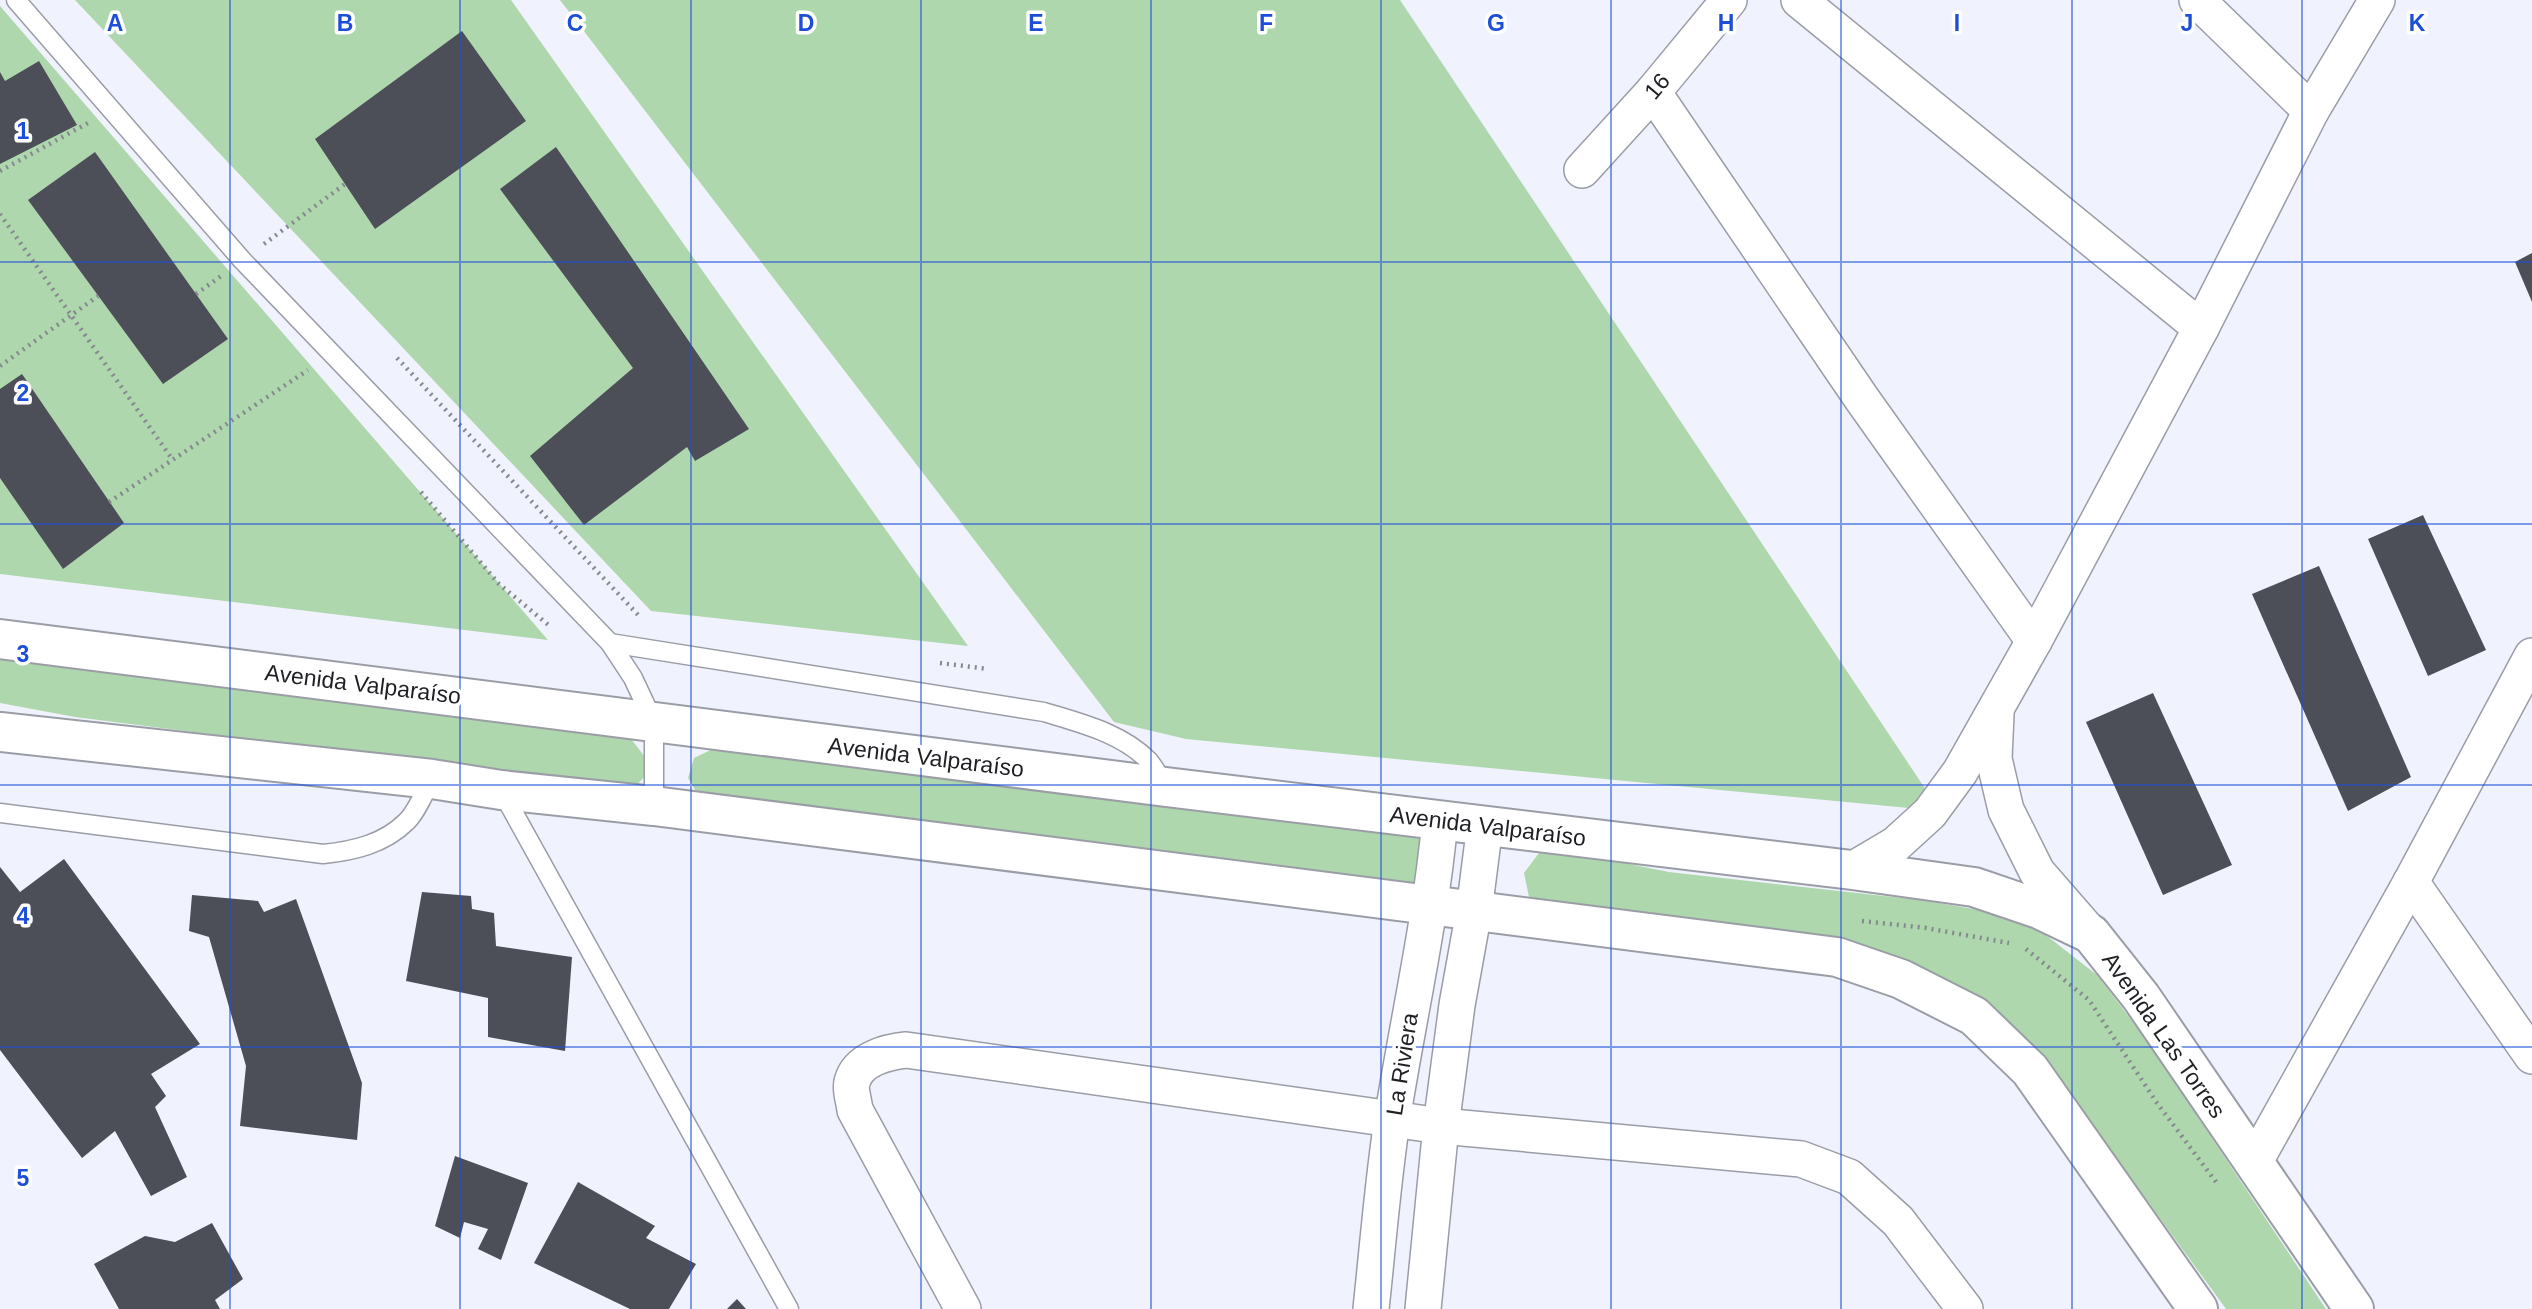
<svg xmlns="http://www.w3.org/2000/svg" width="2532" height="1309" font-family="Helvetica,sans-serif">
  <style>
    .green { fill: #afd7ad }
    .building { fill: #4c4f57 }
    .lines { fill: none; stroke-linecap: round; stroke-linejoin: round }
    .lane-casing { stroke: #9a9da6; stroke-width: 21 }
    .street-casing { stroke: #9a9da6; stroke-width: 38 }
    .secondary-casing { stroke: #9a9da6; stroke-width: 42 }
    .path { stroke: #86888f; stroke-width: 4.5; stroke-dasharray: 2 5; stroke-linecap: butt }
    .lane { stroke: #fff; stroke-width: 18 }
    .street { stroke: #fff; stroke-width: 35 }
    .secondary { stroke: #fff; stroke-width: 38 }
    .grid { fill: none; stroke: #1d4ed8; stroke-width: 2; stroke-opacity: 0.55 }
    .labels { text-anchor: middle; stroke-width: 7; stroke-linejoin: round; paint-order: stroke }
    .street-label { font-size: 23px; fill: #1f2024; stroke: #fff }
    .grid-label { font-size: 23px; text-anchor: middle; font-weight: bold; fill: #1d4ed8; stroke: #fff; stroke-width: 7; stroke-linejoin: round; paint-order: stroke }
  </style>
  <rect width="100%" height="100%" fill="#f0f3fd"/>
  <g class="green">
    <path d="M75 0H511L968 646 651 611Z"/>
    <path d="M560 0H1400L1940 811 1186 739 1114 722Z"/>
    <path d="M0 6 548 640 0 574Z"/>
    <path d="M0 644 622 727 645 757 647 774 634 788 75 717 0 703Z"/>
    <path d="M717 747 1426 837 1418 889 699 796 688 778 694 758Z"/>
    <path d="M1539 853 1579 854 1669 872 1920 900 1980 910 2042 932 2097 975 2143 1035 2326 1309H2226L2119 1162 2044 1064 1983 1007 1530 902 1524 873Z"/>
  </g>
  <g class="building">
    <path d="M462 31 526 121 375 229 315 139Z"/>
    <path d="M39 61 77 125 0 164V72L5 81Z"/>
    <path d="M556 147 749 429 695 461 687 447 584 525 530 456 633 368 500 189Z"/>
    <path d="M95 152 228 339 163 384 28 200Z"/>
    <path d="M2532 253V302L2515 262Z"/>
    <path d="M22 374 124 523 63 569 0 478V389Z"/>
    <path d="M2423 515 2486 650 2428 676 2368 539Z"/>
    <path d="M2319 566 2411 777 2348 811 2252 594Z"/>
    <path d="M2153 693 2232 865 2163 895 2086 722Z"/>
    <path d="M64 859 200 1044 151 1074 166 1096 155 1107 187 1177 151 1196 115 1131 82 1158 0 1050V867L20 892Z"/>
    <path d="M422 892 471 896 472 909 494 913 496 946 572 957 565 1051 488 1037V998L406 981Z"/>
    <path d="M192 895 258 901 264 912 296 899 362 1083 357 1140 240 1126 246 1066 209 937 189 931Z"/>
    <path d="M455 1156 528 1183 501 1260 478 1249 488 1229 464 1222 460 1238 435 1226Z"/>
    <path d="M578 1182 655 1226 646 1238 696 1264 669 1309H630L534 1263Z"/>
    <path d="M212 1223 243 1279 215 1300 220 1309H119L94 1264 145 1236 175 1242Z"/>
    <path d="M737 1299 746 1309H727Z"/>
  </g>
  <g class="lines">
    <defs>
      <g id="lane">
        <path d="M16 0 242 260 610 643 633 678 654 723V806"/>
        <path d="M610 643 1044 712C1080 723 1122 733 1149 761 1155 768 1159 777 1164 784"/>
        <path d="M501 790 789 1309"/>
        <path d="M0 813 323 854C353 851 384 844 406 822 417 812 424 792 432 779"/>
      </g>
      <g id="street">
        <path d="M1799 0 2201 328"/>
        <path d="M2197 0 2311 111"/>
        <path d="M1653 92 1862 399 2034 641"/>
        <path d="M1582 170 1653 92 1729 0"/>
        <path d="M1996 714 1994 759 2006 810 2037 872 2091 934"/>
        <path d="M1852 870 1896 844 1930 813 1960 772 2034 641 2201 328 2311 111 2377 0"/>
        <path d="M2411 882 2532 1056"/>
        <path d="M2254 1163 2411 882 2532 656"/>
        <path d="M963 1309 855 1110C854 1102 850 1089 852 1082 858 1059 887 1052 906 1050L1441 1126 1801 1159 1849 1177 1898 1221 1965 1309"/>
        <path d="M1371 1309C1378 1244 1383 1178 1393 1114 1409 1015 1431 919 1440 820"/>
        <path d="M1423 1309 1441 1126 1457 1005 1474 911 1485 825"/>
      </g>
      <g id="secondary">
        <path d="M0 639 1166 787 1852 870 1974 887 2039 909 2091 934 2141 997 2354 1309"/>
        <path d="M0 732 432 779 501 790 654 806 1837 957 1901 979 1974 1016 2030 1070 2198 1309"/>
      </g>
    </defs>
    <use href="#lane" class="lane-casing"/>
    <use href="#street" class="street-casing"/>
    <use href="#secondary" class="secondary-casing"/>
    <g class="path">
      <path d="M0 171 88 123"/>
      <path d="M0 214 172 459"/>
      <path d="M264 244 345 184"/>
      <path d="M196 294 221 276"/>
      <path d="M397 358 640 617"/>
      <path d="M0 366 98 296"/>
      <path d="M421 492 499 584 551 627"/>
      <path d="M109 502 308 370"/>
      <path d="M940 663 988 669"/>
      <path d="M1862 921 1926 928 2009 943"/>
      <path d="M2026 949 2089 1000 2157 1103 2216 1182"/>
    </g>
    <use href="#lane" class="lane"/>
    <use href="#street" class="street"/>
    <use href="#secondary" class="secondary"/>
  </g>
  <path class="grid" d="M230 0V1309M460 0V1309M691 0V1309M921 0V1309M1151 0V1309M1381 0V1309M1611 0V1309M1841 0V1309M2072 0V1309M2302 0V1309M0 262H2532M0 524H2532M0 785H2532M0 1047H2532"/>
  <g class="labels">
    <g class="street-label">
      <text transform="translate(1657 86) rotate(-50)" y="8">16</text>
      <text transform="translate(363 684) rotate(7)" y="8">Avenida Valparaíso</text>
      <text transform="translate(926 757) rotate(7)" y="8">Avenida Valparaíso</text>
      <text transform="translate(1488 826) rotate(7)" y="8">Avenida Valparaíso</text>
      <text transform="translate(2164 1035) rotate(55)" y="8">Avenida Las Torres</text>
      <text transform="translate(1402 1064) rotate(-81)" y="8">La Riviera</text>
    </g>
  </g>
  <g class="grid-label">
    <text x="115" y="31">A</text>
    <text x="345" y="31">B</text>
    <text x="575" y="31">C</text>
    <text x="806" y="31">D</text>
    <text x="1036" y="31">E</text>
    <text x="1266" y="31">F</text>
    <text x="1496" y="31">G</text>
    <text x="1726" y="31">H</text>
    <text x="1957" y="31">I</text>
    <text x="2187" y="31">J</text>
    <text x="2417" y="31">K</text>
    <text x="23" y="139">1</text>
    <text x="23" y="401">2</text>
    <text x="23" y="662">3</text>
    <text x="23" y="924">4</text>
    <text x="23" y="1186">5</text>
  </g>
</svg>
